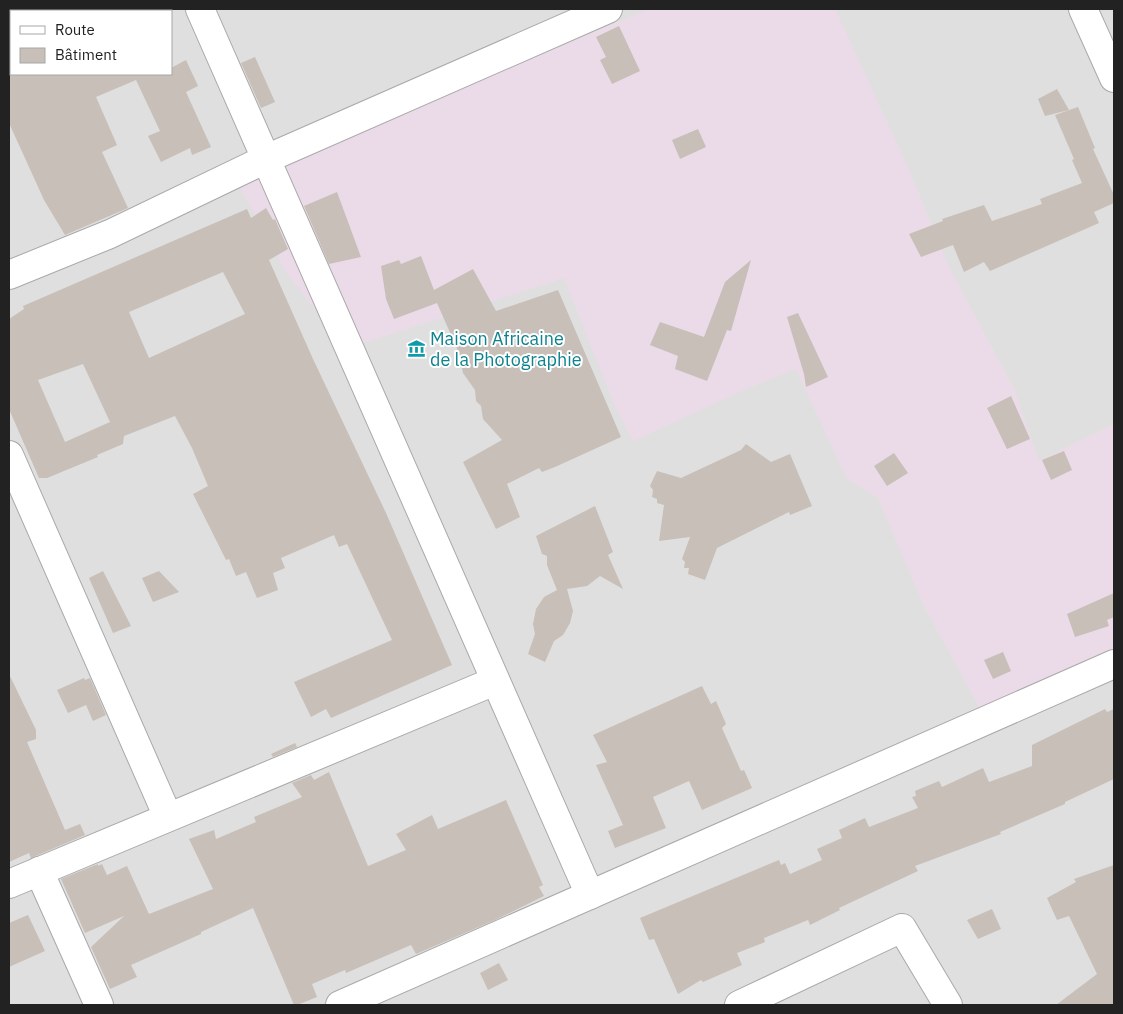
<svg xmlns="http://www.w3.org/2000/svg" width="1123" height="1014" font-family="'IBM Plex Sans',sans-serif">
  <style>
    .residential { fill: #e0dfdf; fill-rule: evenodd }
    .industrial { fill: #ebdbe8 }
    .building { fill: #c7bfb8; fill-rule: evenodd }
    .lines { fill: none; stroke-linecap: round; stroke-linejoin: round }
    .minor-casing { stroke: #a9a9a9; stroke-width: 30 }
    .minor { stroke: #fff; stroke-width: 28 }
    .labels { text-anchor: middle; stroke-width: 4; stroke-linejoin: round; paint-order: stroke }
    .culture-label { font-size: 18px; fill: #0d838f; stroke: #fff; text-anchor: start }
  </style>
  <rect width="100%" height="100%" fill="#f2efe9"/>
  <path class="residential" d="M9 9H1114V1005H9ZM11 11H171V74H11Z"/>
  <path class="industrial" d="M649 9H835L909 170 948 265 1015 391 1039 461 1114 424V649L983 714 922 602 878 498 847 479 796 369 746 389 633 441 616 408 564 278 345 349 285 270 237 182Z"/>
  <g class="building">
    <path d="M619 26 640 71 612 84 600 60 606 57 596 37Z"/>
    <path d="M255 57 275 102 261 108 241 63Z"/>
    <path d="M186 60 198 86 186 92 211 147 192 155 190 148 161 162 148 136 160 131 136 80 96 97 117 145 102 152 128 208 65 235 44 200 9 123V74H171V68Z"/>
    <path d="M1057 89 1069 110 1045 116 1038 99Z"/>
    <path d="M1078 107 1095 148 1093 149 1114 195V203L1094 212 1099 223 990 271 984 262 964 272 953 245 921 257 909 234 943 221 942 219 984 205 992 221 1042 204 1040 199 1082 183 1072 160 1074 159 1055 115Z"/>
    <path d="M698 129 706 147 680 159 672 140Z"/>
    <path d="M337 192 361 257 329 264 304 206Z"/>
    <path d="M266 208 273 220 275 219 288 249 269 260 313 359 386 513 452 665 331 718 326 709 311 717 294 682 392 640 347 544 339 547 334 535 281 558 285 568 273 573 278 590 257 598 246 572 236 576 229 559 226 560 193 494 208 486 192 448 175 416 124 436 123 444 97 455 98 457 47 478H39L9 409V319L24 309 23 306 247 209 251 218ZM223 272 245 314 149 358 129 312ZM83 364 110 422 65 442 38 380Z"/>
    <path d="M421 256 434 290 473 269 496 311 558 290 621 437 555 467 542 472 539 468 507 484 520 517 496 529 463 462 502 440 483 419 481 406 476 401 475 390 463 373 459 353 437 303 394 319 386 299 381 266 399 260 401 264Z"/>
    <path d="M751 260 731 331 727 330 707 381 675 369 678 356 650 345 660 322 704 337 725 282Z"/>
    <path d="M798 313 828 377 806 387 804 374 787 317Z"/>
    <path d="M1011 396 1030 439 1007 449 987 408Z"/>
    <path d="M746 444 771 462 790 454 812 506 790 515 789 512 717 548 705 580 688 574 689 568H684L685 562 682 559 690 537 659 541 664 505 657 503V499L652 497 653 490 650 486 657 471 681 478 741 450Z"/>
    <path d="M1064 451 1072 470 1051 480 1042 460Z"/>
    <path d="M894 453 908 473 887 486 874 466Z"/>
    <path d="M595 506 613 552 608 555 623 589 600 576 587 586 567 589 573 611 570 623 563 635 554 641 545 662 528 654 535 634 533 624 536 609 544 597 557 590 547 565V556L542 554 536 536Z"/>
    <path d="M103 571 131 626 113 633 89 578Z"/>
    <path d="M159 571 179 592 153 602 142 578Z"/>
    <path d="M1114 593V617L1107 620 1109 626 1075 637 1067 614Z"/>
    <path d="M1003 652 1011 671 993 679 984 660Z"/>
    <path d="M9 674 36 730V739L27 742 65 830 80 824 85 835 31 858 29 853 9 862Z"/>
    <path d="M84 678 85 680 90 678 106 715 93 721 86 705 68 713 57 690Z"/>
    <path d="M702 686 711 704 716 701 726 724 722 728 741 771 744 770 752 788 702 810 689 781 653 797 666 828 615 848 608 831 623 825 596 765 607 762 593 735Z"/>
    <path d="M1105 709 1107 712 1114 709V779L1065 802V804L1000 832 1001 834 915 866 918 871 839 908 840 910 810 925 808 920 764 938 765 942 737 953 742 965 703 982 701 980 678 994 654 939 649 940 640 918 779 860 781 865 785 863 790 874 822 860 817 849 842 838 839 830 865 818 869 827 918 808 912 797 916 796 915 791 939 781 942 787 983 768 989 782 1032 766V745Z"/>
    <path d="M295 743 297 747 273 757 271 754Z"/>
    <path d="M329 772 368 866 406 850 396 834 432 815 438 829 506 800 543 885 539 887 544 896 495 920 416 954 411 945 346 973 345 970 312 984 317 997 297 1005H294L253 908 201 932V934L131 965 137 977 110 989 91 947 124 916 85 933 61 879 98 864V866L102 864 107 875 127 866 149 914 213 889 189 839 214 830 216 839 256 822 254 817 302 797 292 783 311 775 314 780Z"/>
    <path d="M1114 865V1005H1056L1097 974 1069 916 1057 920 1047 898 1076 882 1074 879Z"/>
    <path d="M992 909 1001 929 978 939 967 920Z"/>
    <path d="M28 915 45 951 9 967V923Z"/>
    <path d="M499 963 508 980 488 990 480 973Z"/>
  </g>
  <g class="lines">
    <defs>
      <g id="minor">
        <path d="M200 9 590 895"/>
        <path d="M1083 9 1114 78"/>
        <path d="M9 275 110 234 266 159 608 9"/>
        <path d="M9 455 168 817"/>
        <path d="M39 871 99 1005"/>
        <path d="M9 884 495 681"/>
        <path d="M340 1005 1114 664"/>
        <path d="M739 1005 902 928 948 1005"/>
      </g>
    </defs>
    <use href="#minor" class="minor-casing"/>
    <use href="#minor" class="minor"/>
  </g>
  <defs>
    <symbol id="museum-bare" viewBox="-9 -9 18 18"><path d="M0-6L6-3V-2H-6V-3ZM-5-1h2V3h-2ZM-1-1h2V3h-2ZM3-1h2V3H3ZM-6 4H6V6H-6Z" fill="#0f9aa8" stroke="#fff" stroke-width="2.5" paint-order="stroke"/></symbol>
  </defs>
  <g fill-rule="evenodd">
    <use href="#museum-bare" x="404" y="336" width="25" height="25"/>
  </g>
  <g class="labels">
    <g class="culture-label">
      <text x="430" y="345">Maison Africaine<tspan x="430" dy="21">de la Photographie</tspan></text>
    </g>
  </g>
  <rect width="1123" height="1014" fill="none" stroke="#222222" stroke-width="20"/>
  <rect x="10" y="10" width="162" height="65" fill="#ffffff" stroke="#a7a7a7"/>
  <rect x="20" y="26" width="25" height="8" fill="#ffffff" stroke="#a7a7a7"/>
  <text x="55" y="35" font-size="15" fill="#222222">Route</text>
  <rect x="20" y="48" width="25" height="15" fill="#c7bfb8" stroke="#a7a7a7"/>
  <text x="55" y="60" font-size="15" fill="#222222">Bâtiment</text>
</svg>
